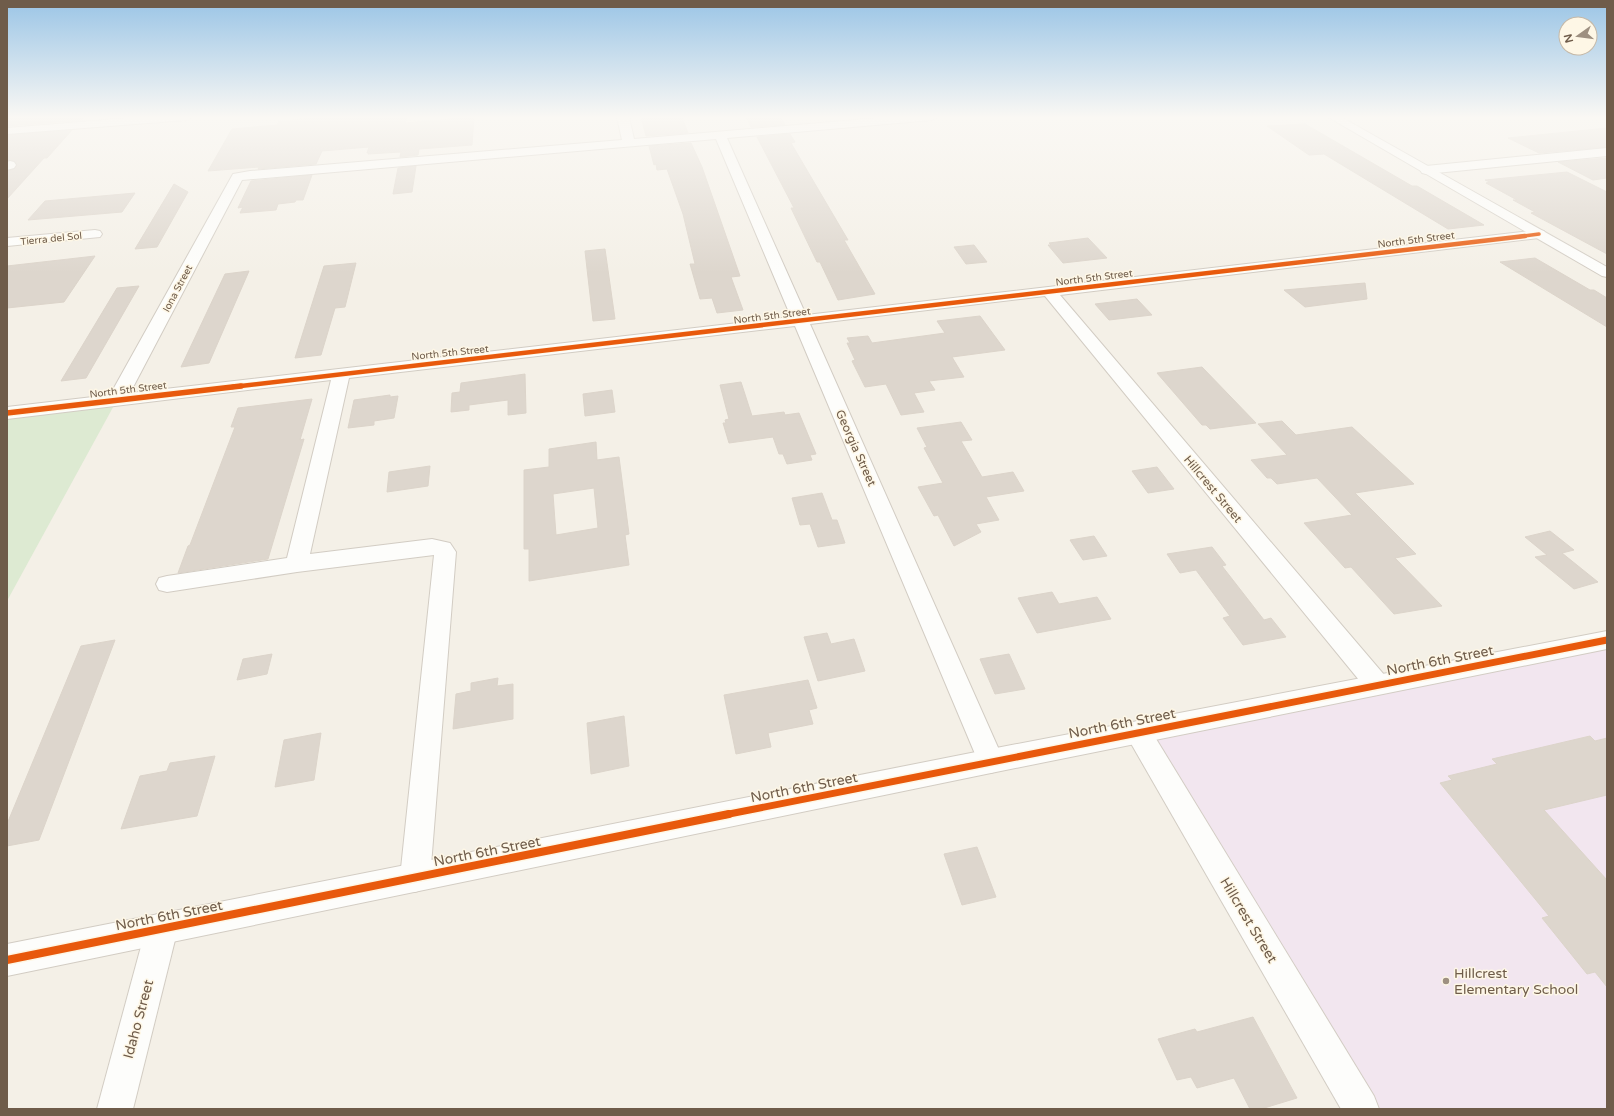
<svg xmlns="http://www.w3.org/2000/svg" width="1614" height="1116" font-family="'Varela Round',sans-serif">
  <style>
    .education { fill: #f2e6ef }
    .green { fill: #ddead2 }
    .building { fill: #ddd6cd; stroke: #dcd4ca; fill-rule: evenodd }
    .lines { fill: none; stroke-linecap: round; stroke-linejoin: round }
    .minor-casing { stroke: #d2ccc3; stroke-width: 2 }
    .tertiary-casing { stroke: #d2ccc3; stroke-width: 2 }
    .minor { fill: #fdfdfb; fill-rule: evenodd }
    .tertiary { fill: #fdfdfb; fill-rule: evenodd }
    .cycleway-far4-casing { stroke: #fef7e6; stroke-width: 5 }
    .cycleway-far3-casing { stroke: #fef7e6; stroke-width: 6 }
    .cycleway-far2-casing { stroke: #fef7e6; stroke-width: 8 }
    .cycleway-far1-casing { stroke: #fef7e6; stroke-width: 10 }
    .cycleway-casing { stroke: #fef7e6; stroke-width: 11 }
    .cycleway-far4 { stroke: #e8590c; stroke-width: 3.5 }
    .cycleway-far3 { stroke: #e8590c; stroke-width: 4.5 }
    .cycleway-far2 { stroke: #e8590c; stroke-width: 5.5 }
    .cycleway-far1 { stroke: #e8590c; stroke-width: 7 }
    .cycleway { stroke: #e8590c; stroke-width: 8 }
    .poi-dot { fill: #9e9081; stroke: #fef7e6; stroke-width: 1.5 }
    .labels { text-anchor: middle; stroke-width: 3; stroke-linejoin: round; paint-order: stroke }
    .far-street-label { font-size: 10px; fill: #6f5c4a; stroke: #fef7e6 }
    .street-label { font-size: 12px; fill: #6f5c4a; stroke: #fef7e6 }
    .near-street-label { font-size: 14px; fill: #6f5c4a; stroke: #fef7e6 }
    .near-poi-label { font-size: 14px; fill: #6f5c4a; stroke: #fef7e6; text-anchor: start }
  </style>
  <rect width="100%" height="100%" fill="#f4f0e7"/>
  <path class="education" d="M1607 640V1109H1361L1138 732Z"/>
  <path class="green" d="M117 400 7 601V413Z"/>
  <g class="building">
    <path d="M7 117H84L82 120 7 126Z"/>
    <path d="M328 117H407L405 123 474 117 472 145 419 149 418 155 400 157 401 152 368 154 369 153H367L369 147 322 151 316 164 258 169 259 167 208 171 232 129 277 125 279 121Z"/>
    <path d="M641 117H682L688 133 646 136Z"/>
    <path d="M746 117H780L785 125 751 127Z"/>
    <path d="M1305 124 1412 186H1417L1484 225 1448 229 1324 154 1309 155 1267 126Z"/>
    <path d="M1607 128V147L1539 153 1508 138Z"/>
    <path d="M72 130 47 158H44L7 199V171L14 169 17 166 14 161 7 160V135Z"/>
    <path d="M790 134 795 142 791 143 848 240H844L875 294 838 300 820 262H817L791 208H794L757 137Z"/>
    <path d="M691 143 702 167 740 276 731 277 743 310 717 313 712 298 700 299 690 264H695L683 214 667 169 657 170 656 164 654 165 649 146Z"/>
    <path d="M1607 158V178L1593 180 1558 162Z"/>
    <path d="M416 166 412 192 393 194 398 168Z"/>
    <path d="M1567 172 1607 192V254L1531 213 1535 212 1513 200H1517L1486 183 1490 182 1485 180Z"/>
    <path d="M312 175 303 200H296L295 202 278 204 276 210 240 213 243 207 238 208 251 181Z"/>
    <path d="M174 184 188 192 157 247 135 249Z"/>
    <path d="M135 193 122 212 28 220 45 201Z"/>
    <path d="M1088 238 1107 258 1063 263 1048 245H1051L1049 243Z"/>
    <path d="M974 245 987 262 966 264 954 247Z"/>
    <path d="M605 249 615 319 593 321 585 251Z"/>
    <path d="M95 256 64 302 7 308V266Z"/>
    <path d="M1535 258 1590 290H1594L1607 298V327L1500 262Z"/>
    <path d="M356 263 345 307 335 308 321 355 295 358 324 266Z"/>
    <path d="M249 271 209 363 181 367 225 274Z"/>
    <path d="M1365 283 1367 299 1305 307 1284 290Z"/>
    <path d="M139 286 86 378 61 381 117 288Z"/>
    <path d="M1137 299 1152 315 1109 320 1095 304Z"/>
    <path d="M980 316 1005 350 952 357 964 377 929 381 935 390 914 393 924 412 901 415 886 384 865 387 852 361 855 360 847 343H850L847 338 868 336 872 343 945 333 937 321Z"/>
    <path d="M1202 367 1256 423 1210 429 1206 425H1202L1157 373Z"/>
    <path d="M525 374 526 413 508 415V400L469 405V410L451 412 452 393 460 392 461 383Z"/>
    <path d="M741 382 752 416 784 412 785 415 799 413 816 454 810 455 812 460 787 464 783 454H779L773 437 729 443 723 423H726L725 420 729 419 720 385Z"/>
    <path d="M612 390 615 412 585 416 583 394Z"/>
    <path d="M390 395V397L398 396 394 418 374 421V425L348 428 354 400Z"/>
    <path d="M312 399 300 440 304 439 268 559 178 573 188 546 190 545 235 427H231L238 408Z"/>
    <path d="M1282 421 1296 435 1352 427 1414 484 1355 493 1416 554 1395 558 1442 606 1394 614 1351 567 1345 568 1304 523 1352 515 1317 478 1277 484 1271 478H1267L1251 460 1287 455 1258 424Z"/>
    <path d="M961 422 972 440 961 441 982 477 1013 472 1024 491 986 497 999 520 976 524 981 532 954 546 938 515 934 516 918 487 943 483 924 448 927 447 917 428Z"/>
    <path d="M596 442 597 460 619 457 629 534 625 535 629 565 529 581V549H524V470L549 467V449ZM594 488 598 528 556 535 553 494Z"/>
    <path d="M430 466 428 486 387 492 389 472Z"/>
    <path d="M1157 467 1174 489 1148 493 1132 471Z"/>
    <path d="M822 493 832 520H837L845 543 818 547 810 524 800 525 792 498Z"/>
    <path d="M1550 531 1574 550 1562 553 1598 582 1574 589 1535 557 1547 555 1525 537Z"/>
    <path d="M1094 536 1107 556 1083 560 1070 540Z"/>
    <path d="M1212 547 1226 565 1222 566 1264 620 1271 618 1286 637 1243 645 1223 618 1230 616 1196 570 1180 573 1167 554Z"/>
    <path d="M1052 592 1059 604 1097 597 1111 619 1037 633 1018 598Z"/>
    <path d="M827 633 831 644 854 639 865 671 818 681 804 637Z"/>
    <path d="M115 640 39 840 7 846V824L81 646Z"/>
    <path d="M272 654 267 674 237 680 243 659Z"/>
    <path d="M1009 654 1025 689 995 694 980 659Z"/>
    <path d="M498 678 497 686 513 684V719L453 729 456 694 471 691V683Z"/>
    <path d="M808 680 817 708 809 710 813 724 768 733 771 747 736 754 724 695Z"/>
    <path d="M624 716 629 766 591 774 587 723Z"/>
    <path d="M321 733 314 780 275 787 284 740Z"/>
    <path d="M1590 736 1595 741 1607 738V795L1544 810 1607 880V987L1595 972 1587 974 1542 918 1549 916 1440 783 1452 780 1448 776 1497 764 1492 759Z"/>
    <path d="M215 756 197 816 121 829 140 776 167 771 170 763Z"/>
    <path d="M977 847 996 897 962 905 944 854Z"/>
    <path d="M1253 1017 1297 1098 1261 1109H1250L1234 1078 1197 1088 1191 1077 1177 1080 1158 1039 1195 1029 1197 1032Z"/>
  </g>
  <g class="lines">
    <defs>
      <g id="minor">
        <path d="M141 117H192L187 120 7 134V128Z"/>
        <path d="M617 117H629L634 139 890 117H937L932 120 727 138 806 315 1539 230 1544 231 1546 234 1544 237 1539 238 1060 295 1386 677 1390 684 1386 691 1377 694 1368 691 1045 296 810 324 1004 761 1001 769 991 773 981 769 978 761 795 326 349 378 310 554 432 539 450 543 456 552 430 878 426 888 415 892 404 888 400 878 434 555 297 572 167 592 159 590 156 584 159 578 167 576 287 558 331 380 7 419V407L110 395 233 174 250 171 622 140ZM716 139 791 317 130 393 242 180Z"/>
        <path d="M1607 148V156L1426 174 1422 173 1420 170 1422 167 1426 166Z"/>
        <path d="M10 161 14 162 16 165 14 168 7 170V162Z"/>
        <path d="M95 230 100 231 102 234 100 237 7 246V238Z"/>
        <path d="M1138 721 1147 724 1374 1096 1379 1109H1341L1129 740 1125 732 1129 724Z"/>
        <path d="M162 912 173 917 178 928 133 1109H97L146 928 151 917Z"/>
      </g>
      <g id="tertiary">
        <path d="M1328 117H1341L1607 267V277L1602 276Z"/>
        <path d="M1607 631V649L991 773 7 976V944L991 749Z"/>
      </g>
    </defs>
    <use href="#minor" class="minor-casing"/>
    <use href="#tertiary" class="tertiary-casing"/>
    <use href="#minor" class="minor"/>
    <use href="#tertiary" class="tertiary"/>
    <defs>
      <path id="cycleway-far4" d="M1517 237 1539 234"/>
      <path id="cycleway-far3" d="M232 387 1525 236"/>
      <path id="cycleway-far2" d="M7 413 241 386"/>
      <path id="cycleway-far1" d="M724 815 1607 640"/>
      <path id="cycleway" d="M7 960 729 814"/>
    </defs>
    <use href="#cycleway-far4" class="cycleway-far4-casing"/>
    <use href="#cycleway-far3" class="cycleway-far3-casing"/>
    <use href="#cycleway-far2" class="cycleway-far2-casing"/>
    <use href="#cycleway-far1" class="cycleway-far1-casing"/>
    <use href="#cycleway" class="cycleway-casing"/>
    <use href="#cycleway-far4" class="cycleway-far4"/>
    <use href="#cycleway-far3" class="cycleway-far3"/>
    <use href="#cycleway-far2" class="cycleway-far2"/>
    <use href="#cycleway-far1" class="cycleway-far1"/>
    <use href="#cycleway" class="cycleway"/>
  </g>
  <linearGradient id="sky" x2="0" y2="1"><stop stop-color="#9bc5e6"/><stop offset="0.43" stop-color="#faf8f4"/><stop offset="1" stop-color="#faf8f4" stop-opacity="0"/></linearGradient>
  <rect width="1614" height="273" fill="url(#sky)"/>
  <circle class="poi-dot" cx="1446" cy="981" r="4"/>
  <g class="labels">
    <g class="far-street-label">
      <text transform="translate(51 238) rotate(-6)" y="4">Tierra del Sol</text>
      <text transform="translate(1416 239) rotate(-7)" y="4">North 5th Street</text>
      <text transform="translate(1094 277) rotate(-7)" y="4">North 5th Street</text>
      <text transform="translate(177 288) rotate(-62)" y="4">Iona Street</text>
      <text transform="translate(772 315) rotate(-7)" y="4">North 5th Street</text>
      <text transform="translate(450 352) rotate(-6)" y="4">North 5th Street</text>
      <text transform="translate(128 389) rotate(-7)" y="4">North 5th Street</text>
    </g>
    <g class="street-label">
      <text transform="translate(856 448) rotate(66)" y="4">Georgia Street</text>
      <text transform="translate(1213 489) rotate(50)" y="4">Hillcrest Street</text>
    </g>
    <g class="near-street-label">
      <text transform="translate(1440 660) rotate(-11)" y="5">North 6th Street</text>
      <text transform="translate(1122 723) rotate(-11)" y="5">North 6th Street</text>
      <text transform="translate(804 787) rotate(-11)" y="5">North 6th Street</text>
      <text transform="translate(487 851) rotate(-11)" y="5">North 6th Street</text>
      <text transform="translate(169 915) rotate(-11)" y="5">North 6th Street</text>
      <text transform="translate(1249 920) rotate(59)" y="5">Hillcrest Street</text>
      <text transform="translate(138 1019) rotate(-75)" y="5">Idaho Street</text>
    </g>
    <g class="near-poi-label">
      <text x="1454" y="978">Hillcrest<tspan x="1454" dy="16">Elementary School</tspan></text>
    </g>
  </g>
  <rect width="1614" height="1116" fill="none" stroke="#6f5c4a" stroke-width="16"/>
  <g transform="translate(1578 36) rotate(256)"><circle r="19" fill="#fef7e6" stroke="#c5b9a8"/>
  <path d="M0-3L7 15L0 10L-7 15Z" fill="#9e9081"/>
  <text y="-6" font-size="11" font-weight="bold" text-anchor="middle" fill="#6f5c4a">N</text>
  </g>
</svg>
